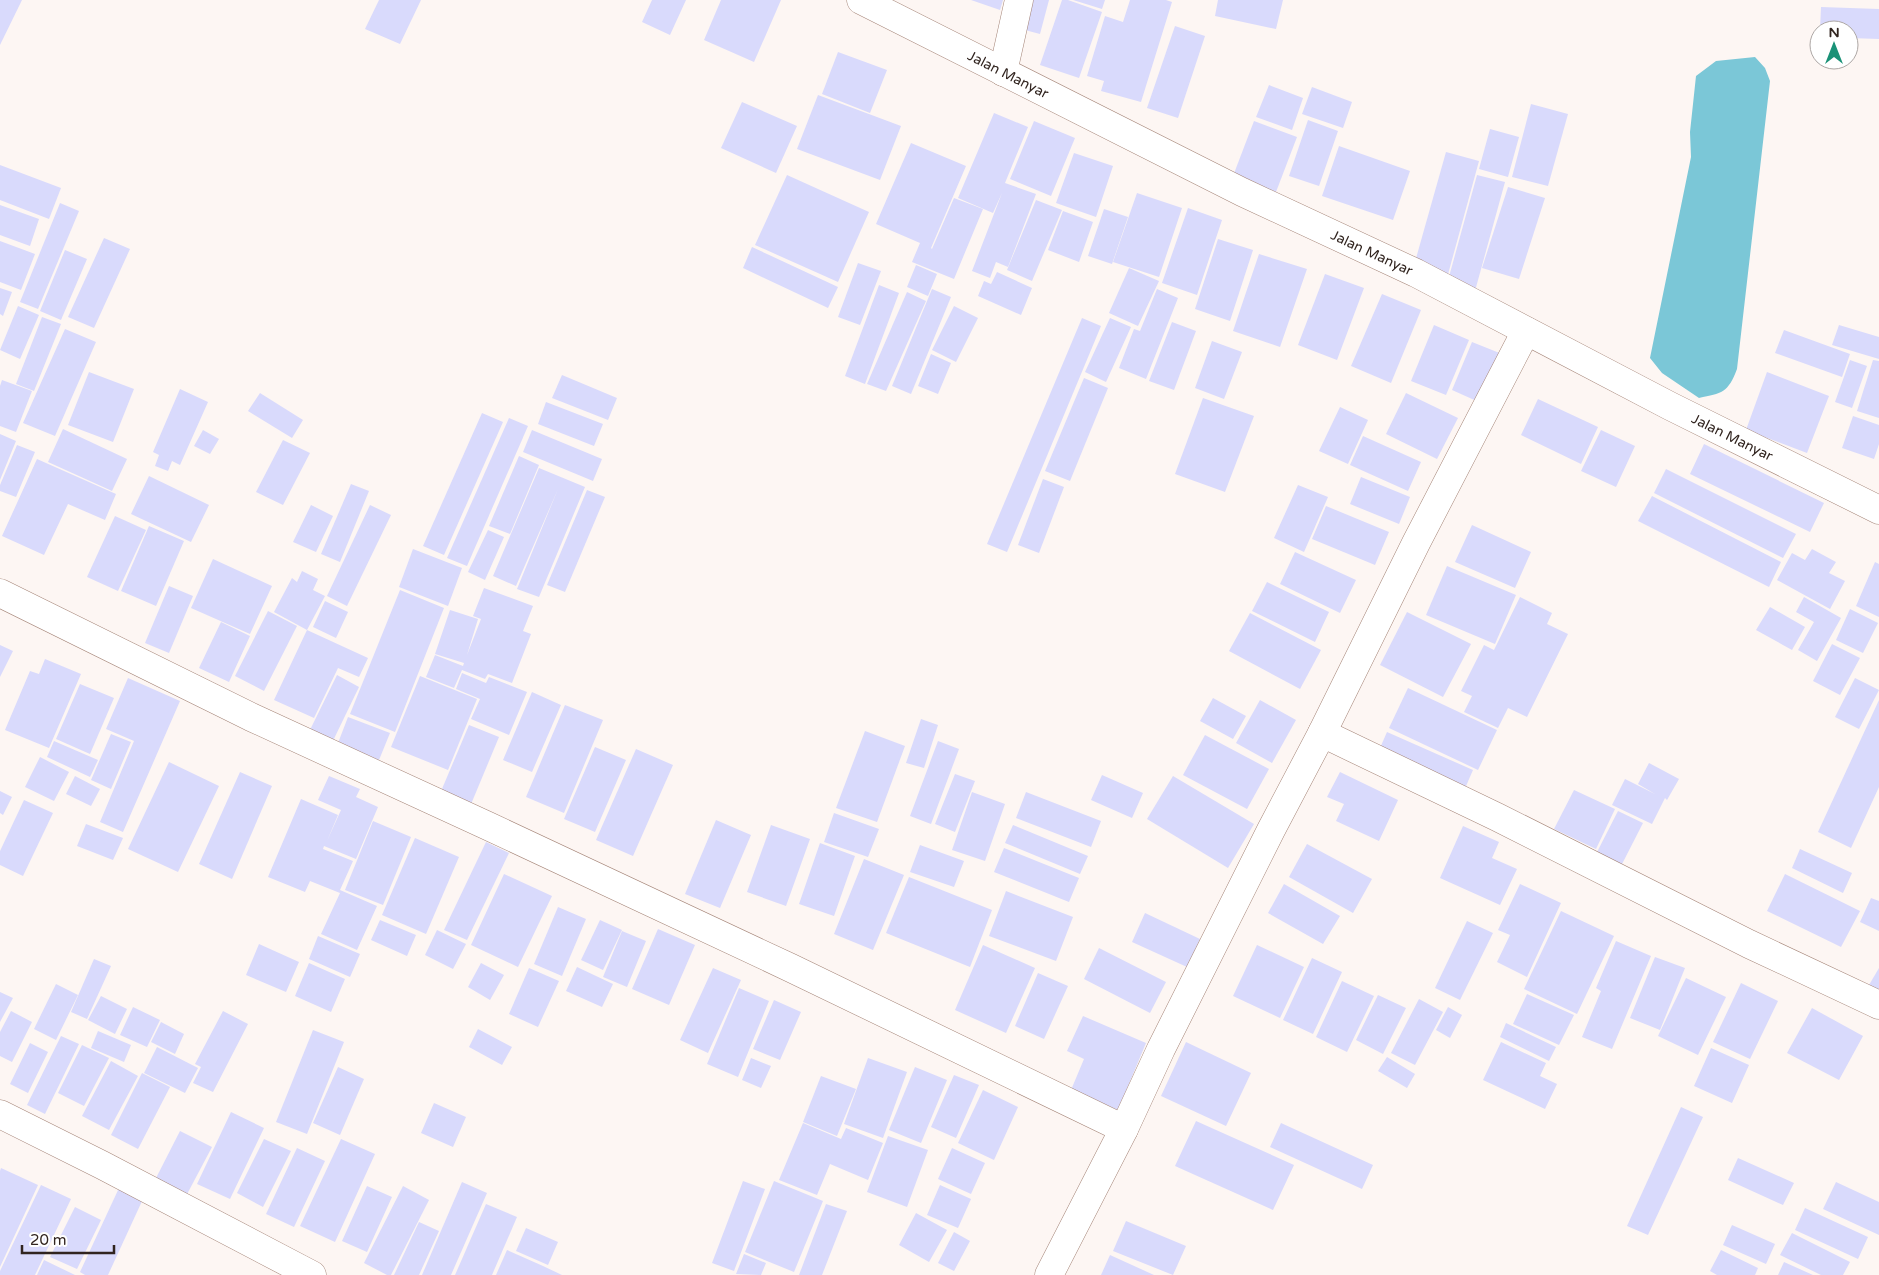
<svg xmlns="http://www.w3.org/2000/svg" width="1879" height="1275" font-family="'Varela Round',sans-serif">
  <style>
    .water { fill: #7bc7d7 }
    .building { fill: #d9dafc }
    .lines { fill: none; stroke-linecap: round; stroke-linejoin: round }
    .minor-casing { stroke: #a58578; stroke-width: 29 }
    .minor { stroke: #fff; stroke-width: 28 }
    .labels { text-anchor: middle; stroke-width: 4.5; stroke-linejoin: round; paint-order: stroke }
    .street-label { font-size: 14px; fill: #31241f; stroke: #fff }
  </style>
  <rect width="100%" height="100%" fill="#fdf6f3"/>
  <path class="water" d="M1755 57 1765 68 1770 81 1737 369C1728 393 1722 393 1699 398L1662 373 1650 358 1691 157 1690 132 1696 76 1716 61Z"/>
  <g class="building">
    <path d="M0 0H22L0 45Z"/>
    <path d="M379 0H421L400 44 365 29Z"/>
    <path d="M652 0H686L670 35 642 22Z"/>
    <path d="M721 0H781L754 62 704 40Z"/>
    <path d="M971 0H1003L1000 10Z"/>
    <path d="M1029 0H1049L1040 34 1021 29Z"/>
    <path d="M1062 0H1068L1102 12 1079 78 1040 65Z"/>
    <path d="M1073 0H1105L1102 9Z"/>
    <path d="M1130 0H1166L1172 2 1141 102 1101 91 1104 81 1087 76 1105 16 1123 22Z"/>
    <path d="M1218 0H1283L1276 29 1215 16Z"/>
    <path d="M1821 7 1879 9V39L1849 38V30H1820Z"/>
    <path d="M1175 26 1205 36 1178 118 1147 108Z"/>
    <path d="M838 52 887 70 870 113 822 94Z"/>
    <path d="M1269 85 1303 98 1292 130 1256 117Z"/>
    <path d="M1312 87 1352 102 1343 128 1302 114Z"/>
    <path d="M818 95 901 126 880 180 797 149Z"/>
    <path d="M742 102 797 126 776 173 721 148Z"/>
    <path d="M1531 104 1568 114 1548 186 1512 177Z"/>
    <path d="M994 113 1028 127 1005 183 1036 194 1008 267 996 262 990 278 972 271 1002 193 993 213 958 198Z"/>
    <path d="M1308 120 1338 131 1319 186 1289 176Z"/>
    <path d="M1034 121 1075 138 1051 196 1010 179Z"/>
    <path d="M1254 121 1297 137 1276 192 1233 176Z"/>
    <path d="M1490 129 1519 137 1508 177 1479 169Z"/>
    <path d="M911 143 966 166 931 248 932 249 954 198 983 209 954 279 912 262 920 243 876 224Z"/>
    <path d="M1339 146 1410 171 1393 220 1322 196Z"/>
    <path d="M1446 152 1479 161 1447 278 1413 269Z"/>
    <path d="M1074 153 1113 166 1096 217 1056 203Z"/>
    <path d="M0 165 61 188 49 219 0 200Z"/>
    <path d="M787 175 869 212 838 282 755 245Z"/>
    <path d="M1477 175 1505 182 1475 291 1447 284Z"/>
    <path d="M1508 187 1545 198 1519 279 1482 268Z"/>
    <path d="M1137 193 1182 208 1159 277 1113 262Z"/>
    <path d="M1036 200 1062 210 1032 281 1007 270Z"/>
    <path d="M60 203 79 211 38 309 20 302Z"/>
    <path d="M0 205 39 219 30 246 0 235Z"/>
    <path d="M1188 208 1222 220 1197 295 1162 283Z"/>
    <path d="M1104 209 1128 217 1112 264 1088 256Z"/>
    <path d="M1063 211 1093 222 1079 262 1048 250Z"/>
    <path d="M104 238 130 249 94 328 68 317Z"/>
    <path d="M1218 239 1253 250 1230 321 1195 309Z"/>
    <path d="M0 241 35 254 21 290 0 282Z"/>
    <path d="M752 247 838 287 828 308 743 268Z"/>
    <path d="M65 250 87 259 61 320 40 311Z"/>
    <path d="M1259 254 1307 269 1280 347 1233 331Z"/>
    <path d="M858 263 881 271 860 325 838 317Z"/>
    <path d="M916 265 937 274 928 296 907 287Z"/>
    <path d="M1129 268 1159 281 1138 326 1109 313Z"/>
    <path d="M997 272 1032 288 1021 315 978 296 984 281 991 284Z"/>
    <path d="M1325 274 1364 288 1337 360 1298 345Z"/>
    <path d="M879 285 899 293 865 384 845 376Z"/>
    <path d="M0 288 12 292 3 316 0 314Z"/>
    <path d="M932 289 951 297 911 394 892 386Z"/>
    <path d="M1157 289 1178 298 1146 379 1119 368 1134 329 1140 331Z"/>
    <path d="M907 292 926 301 886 391 867 384Z"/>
    <path d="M1382 294 1421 310 1391 383 1351 366Z"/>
    <path d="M18 306 39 315 20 359 0 350Z"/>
    <path d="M954 306 978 318 956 362 932 350Z"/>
    <path d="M42 317 61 324 34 391 16 384Z"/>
    <path d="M1082 318 1101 326 1007 552 987 544Z"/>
    <path d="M1110 318 1131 327 1106 382 1085 372Z"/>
    <path d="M1172 322 1196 331 1174 390 1149 381Z"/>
    <path d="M1434 325 1469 340 1446 395 1411 381Z"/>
    <path d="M1839 325 1879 337V359L1832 345Z"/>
    <path d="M65 329 96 342 55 436 23 423Z"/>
    <path d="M1784 330 1850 354 1842 377 1775 353Z"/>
    <path d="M1212 341 1242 352 1224 399 1195 388Z"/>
    <path d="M1472 342 1502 354 1481 403 1452 390Z"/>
    <path d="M931 354 951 363 938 394 918 386Z"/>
    <path d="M1850 360 1867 366 1852 408 1835 402Z"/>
    <path d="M1873 360 1879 361V418L1857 411Z"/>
    <path d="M89 372 134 389 113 442 68 425Z"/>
    <path d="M1767 372 1829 396 1807 453 1746 430Z"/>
    <path d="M562 375 617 398 608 420 552 398Z"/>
    <path d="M1084 378 1108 388 1070 481 1045 471Z"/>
    <path d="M2 380 32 391 16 432 0 426V386Z"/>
    <path d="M180 389 208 402 180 465 172 461 168 471 155 466 159 455 153 452Z"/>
    <path d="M260 393 303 420 292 438 248 411Z"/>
    <path d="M1406 393 1458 418 1437 459 1386 434Z"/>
    <path d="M1203 398 1254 416 1225 492 1175 474Z"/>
    <path d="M1538 399 1598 427 1581 464 1521 435Z"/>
    <path d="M546 402 603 424 594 446 538 424Z"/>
    <path d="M1340 407 1368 420 1348 464 1319 451Z"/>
    <path d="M482 413 503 422 444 555 423 546Z"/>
    <path d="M1853 416 1879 425V444L1874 459 1842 448Z"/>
    <path d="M509 418 528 426 467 566 447 558Z"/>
    <path d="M63 429 127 459 112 491 48 462Z"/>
    <path d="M203 430 219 439 210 454 194 446Z"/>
    <path d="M532 430 602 459 593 481 523 452Z"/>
    <path d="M1601 430 1635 446 1616 487 1581 471Z"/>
    <path d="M0 434 16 441 0 480Z"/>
    <path d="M1363 436 1421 462 1408 491 1350 465Z"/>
    <path d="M283 440 310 453 283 505 256 492Z"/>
    <path d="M1704 444 1824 503 1810 532 1690 474Z"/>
    <path d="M17 445 35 452 16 497 0 491V485Z"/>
    <path d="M519 456 539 465 510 534 489 526Z"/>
    <path d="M37 459 116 494 105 520 68 504 44 555 2 536Z"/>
    <path d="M539 468 585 487 539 597 517 589 558 489 516 586 493 576Z"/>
    <path d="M1666 469 1796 534 1783 558 1654 493Z"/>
    <path d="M149 476 209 505 191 542 131 514Z"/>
    <path d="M1361 477 1410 497 1399 524 1350 504Z"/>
    <path d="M1043 479 1064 487 1039 553 1018 545Z"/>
    <path d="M351 484 369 491 340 562 321 554Z"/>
    <path d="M1298 485 1328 497 1304 552 1274 538Z"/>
    <path d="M587 490 605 497 565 592 547 585Z"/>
    <path d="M1652 496 1781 562 1769 587 1638 521Z"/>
    <path d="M311 505 333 516 316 552 293 542Z"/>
    <path d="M370 505 391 515 347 606 327 596Z"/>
    <path d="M1326 506 1389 532 1375 565 1312 539Z"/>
    <path d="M115 516 146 530 118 591 87 577Z"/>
    <path d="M1472 525 1531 552 1515 588 1455 562Z"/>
    <path d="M149 526 184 541 156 606 121 591Z"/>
    <path d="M488 530 504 537 485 580 468 572Z"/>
    <path d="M413 549 462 568 448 606 399 587Z"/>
    <path d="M1812 549 1836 562 1829 573 1845 581 1830 609 1777 580 1792 553 1805 560Z"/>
    <path d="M1295 552 1356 580 1340 613 1280 584Z"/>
    <path d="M213 559 272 586 250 634 191 608Z"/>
    <path d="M1875 562 1879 564V617L1856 606Z"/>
    <path d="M1447 566 1516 595 1495 644 1426 615Z"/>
    <path d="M302 571 318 579 313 590 325 596 307 630 274 612 292 578 297 582Z"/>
    <path d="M1267 582 1329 612 1315 642 1252 611Z"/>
    <path d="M169 586 193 596 169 653 145 643Z"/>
    <path d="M484 588 533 606 523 631 531 634 512 683 488 674 485 679 462 670 454 688 426 677 435 655 463 666 464 663 435 654 450 610 478 619 467 655 481 619 473 616Z"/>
    <path d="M400 590 444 608 395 732 350 714Z"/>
    <path d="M1520 597 1552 613 1547 624 1568 634 1527 717 1508 708 1498 728 1464 712 1472 696 1461 691 1484 645 1494 650Z"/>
    <path d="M1804 597 1841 618 1817 661 1798 650 1814 622 1796 612Z"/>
    <path d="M325 601 348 612 336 638 313 627Z"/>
    <path d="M1770 607 1805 627 1792 650 1756 630Z"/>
    <path d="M1850 609 1878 623 1863 653 1836 640Z"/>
    <path d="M268 611 297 626 264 691 235 676Z"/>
    <path d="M1407 612 1471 644 1443 697 1380 665Z"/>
    <path d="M1250 613 1321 650 1300 689 1229 651Z"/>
    <path d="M221 622 250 636 229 682 199 668Z"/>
    <path d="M307 630 368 658 359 677 338 668 314 718 274 700Z"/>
    <path d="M1832 644 1860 658 1840 695 1813 681Z"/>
    <path d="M0 645 13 651 0 677Z"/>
    <path d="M45 659 81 674 49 748 5 730 30 671 39 674Z"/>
    <path d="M462 673 486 683 489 677 527 692 509 735 471 719 480 699 456 689Z"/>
    <path d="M337 675 359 687 330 747 307 736Z"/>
    <path d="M420 676 477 699 448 770 391 747Z"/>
    <path d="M128 678 180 701 123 832 100 822 134 741 106 729Z"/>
    <path d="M1855 678 1879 690 1859 729 1835 717Z"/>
    <path d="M80 684 114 698 90 754 56 739Z"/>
    <path d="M1408 688 1497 730 1478 770 1389 728Z"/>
    <path d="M532 692 561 705 532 772 503 760Z"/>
    <path d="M1213 698 1246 716 1233 739 1200 721Z"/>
    <path d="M1260 700 1296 720 1272 763 1236 743Z"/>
    <path d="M1879 700V787L1851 848 1818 832Z"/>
    <path d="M565 705 603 720 564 813 526 797Z"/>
    <path d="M348 717 390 733 379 760 338 743Z"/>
    <path d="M921 719 938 725 924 768 906 763Z"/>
    <path d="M469 725 499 737 469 809 439 796Z"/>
    <path d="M865 731 905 746 877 822 836 808Z"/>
    <path d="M1387 732 1473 770 1463 793 1377 755Z"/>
    <path d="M111 734 131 742 111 789 91 780Z"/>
    <path d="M1205 735 1269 769 1247 809 1183 775Z"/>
    <path d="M54 741 98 760 90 777 47 757Z"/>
    <path d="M938 741 959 749 931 824 910 816Z"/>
    <path d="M595 747 626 760 595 832 564 819Z"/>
    <path d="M636 749 673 765 633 856 596 840Z"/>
    <path d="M40 757 69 772 54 801 25 787Z"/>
    <path d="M169 762 219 786 178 872 128 849Z"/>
    <path d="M1649 763 1679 779 1667 800 1665 798 1652 824 1612 805 1625 779 1655 794 1638 784Z"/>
    <path d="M240 772 272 786 232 879 199 864Z"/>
    <path d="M1340 772 1398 800 1379 841 1336 821 1344 804 1327 797Z"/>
    <path d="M955 774 975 781 955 832 935 824Z"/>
    <path d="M1102 775 1143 793 1132 818 1091 800Z"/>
    <path d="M75 776 100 789 91 806 66 794Z"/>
    <path d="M329 776 360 789 356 797 378 807 356 859 324 846 323 849 353 861 340 890 377 906 357 950 321 934 340 893 310 881 305 892 268 877 301 799 338 815 327 841 341 810 318 800Z"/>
    <path d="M1173 776 1254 824 1228 868 1147 819Z"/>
    <path d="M1574 790 1615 809 1596 849 1554 829Z"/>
    <path d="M0 791 12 797 3 815 0 813Z"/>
    <path d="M972 792 1005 804 985 861 952 850Z"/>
    <path d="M1026 792 1101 821 1091 847 1016 818Z"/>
    <path d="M24 800 53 813 23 876 0 865V851Z"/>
    <path d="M1618 811 1643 823 1620 868 1595 856Z"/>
    <path d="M834 813 879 829 868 857 824 842Z"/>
    <path d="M716 820 751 835 720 908 685 894Z"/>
    <path d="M373 821 411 837 383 905 345 890Z"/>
    <path d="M86 824 123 838 113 860 77 846Z"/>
    <path d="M771 825 810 839 786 906 747 892Z"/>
    <path d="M1013 825 1088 856 1080 874 1005 843Z"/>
    <path d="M1463 826 1499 842 1492 858 1517 869 1500 905 1440 878Z"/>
    <path d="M415 838 459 857 426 934 382 915Z"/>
    <path d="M486 842 509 853 467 940 444 930Z"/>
    <path d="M820 843 855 856 834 916 799 904Z"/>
    <path d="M1307 844 1372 879 1353 913 1289 877Z"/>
    <path d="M920 845 964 861 954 887 910 872Z"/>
    <path d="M1004 848 1079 878 1069 902 994 872Z"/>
    <path d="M1800 849 1852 873 1843 893 1792 868Z"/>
    <path d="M864 859 904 875 873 950 834 934Z"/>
    <path d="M504 874 552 896 518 967 471 945Z"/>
    <path d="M1785 874 1860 911 1841 947 1767 911Z"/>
    <path d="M909 877 992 910 970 967 886 933Z"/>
    <path d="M1284 884 1340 916 1323 944 1268 913Z"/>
    <path d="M1520 884 1561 903 1527 977 1497 962 1510 935 1498 930Z"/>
    <path d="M1006 891 1073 917 1056 961 989 936Z"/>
    <path d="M1871 898 1879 901V931L1860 922Z"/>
    <path d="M558 907 586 919 562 976 534 964Z"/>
    <path d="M1561 911 1614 936 1577 1014 1524 989Z"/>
    <path d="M1145 913 1200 939 1187 967 1132 942Z"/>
    <path d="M380 920 416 935 407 956 371 940Z"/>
    <path d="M600 920 622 930 603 970 581 960Z"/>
    <path d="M1467 921 1493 933 1460 1000 1435 988Z"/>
    <path d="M658 929 695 945 669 1005 632 989Z"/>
    <path d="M437 930 466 944 453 969 425 955Z"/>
    <path d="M622 931 646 941 627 987 603 977Z"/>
    <path d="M318 936 360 954 350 977 309 959Z"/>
    <path d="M1616 941 1651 956 1612 1049 1582 1037 1601 991 1596 988Z"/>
    <path d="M259 944 299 962 286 992 246 975Z"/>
    <path d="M983 945 1035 968 1006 1033 955 1010Z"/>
    <path d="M1257 945 1304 967 1280 1018 1233 996Z"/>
    <path d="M1099 948 1166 982 1150 1013 1084 979Z"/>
    <path d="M1655 957 1685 968 1660 1030 1630 1018Z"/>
    <path d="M1312 958 1342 972 1313 1034 1283 1020Z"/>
    <path d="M94 959 111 966 87 1019 71 1012Z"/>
    <path d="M309 963 345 979 331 1012 295 996Z"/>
    <path d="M481 963 504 975 490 1000 468 987Z"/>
    <path d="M577 967 613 984 602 1007 566 991Z"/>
    <path d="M529 968 559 981 538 1027 509 1014Z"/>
    <path d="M713 968 741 980 708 1053 680 1040Z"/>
    <path d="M1879 968V990L1869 985Z"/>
    <path d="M1038 973 1068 986 1044 1039 1015 1026Z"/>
    <path d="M1686 978 1726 997 1698 1055 1658 1036Z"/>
    <path d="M1342 981 1374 996 1347 1052 1316 1037Z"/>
    <path d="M1741 983 1778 1001 1750 1059 1713 1042Z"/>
    <path d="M56 984 78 995 56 1040 34 1029Z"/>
    <path d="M739 988 769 1001 738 1077 707 1064Z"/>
    <path d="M0 992 13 998 0 1022Z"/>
    <path d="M1527 994 1574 1015 1559 1045 1513 1024Z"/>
    <path d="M1378 995 1406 1008 1383 1054 1356 1040Z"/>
    <path d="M101 996 127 1009 115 1034 88 1020Z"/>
    <path d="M1419 999 1443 1012 1415 1065 1391 1053Z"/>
    <path d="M774 1000 801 1012 780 1060 753 1049Z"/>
    <path d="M133 1007 160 1020 147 1047 120 1035Z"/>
    <path d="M1448 1007 1462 1015 1450 1038 1436 1030Z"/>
    <path d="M1812 1008 1863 1036 1839 1080 1787 1053Z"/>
    <path d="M11 1011 32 1022 12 1062 0 1056V1032Z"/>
    <path d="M223 1011 248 1024 213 1092 193 1083 201 1067 195 1064Z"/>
    <path d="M1083 1016 1146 1043 1118 1110 1071 1090 1084 1059 1067 1051Z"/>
    <path d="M161 1022 184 1034 175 1054 151 1042Z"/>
    <path d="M1506 1023 1556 1047 1549 1061 1500 1037Z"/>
    <path d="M478 1029 512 1047 502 1065 469 1047Z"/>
    <path d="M313 1030 344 1042 307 1134 276 1122Z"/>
    <path d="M98 1031 131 1045 124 1062 91 1048Z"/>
    <path d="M61 1036 79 1044 45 1114 27 1105Z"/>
    <path d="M1186 1042 1251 1073 1226 1126 1161 1096Z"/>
    <path d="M1501 1042 1546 1063 1540 1076 1557 1084 1545 1109 1483 1080Z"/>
    <path d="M30 1043 48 1052 28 1093 10 1084Z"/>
    <path d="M82 1045 109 1058 84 1106 58 1093Z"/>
    <path d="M157 1047 198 1068 185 1093 144 1073Z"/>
    <path d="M1711 1048 1749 1065 1732 1103 1694 1086Z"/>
    <path d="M1387 1057 1415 1074 1407 1088 1378 1071Z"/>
    <path d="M751 1058 771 1066 761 1088 742 1080Z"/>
    <path d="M868 1058 907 1072 883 1138 844 1124Z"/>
    <path d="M111 1061 138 1076 109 1130 82 1116Z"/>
    <path d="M338 1067 364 1079 340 1135 313 1123Z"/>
    <path d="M915 1067 947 1080 921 1143 889 1130Z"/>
    <path d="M142 1073 170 1087 138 1149 111 1135Z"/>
    <path d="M954 1075 979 1085 956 1138 931 1127Z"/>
    <path d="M821 1076 856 1089 837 1136 803 1122Z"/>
    <path d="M983 1090 1018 1107 994 1160 958 1143Z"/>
    <path d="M434 1103 466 1117 453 1147 421 1133Z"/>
    <path d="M1681 1107 1703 1117 1648 1235 1627 1226Z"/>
    <path d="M231 1112 264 1128 230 1199 197 1184Z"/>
    <path d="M1196 1121 1294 1165 1273 1210 1175 1166Z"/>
    <path d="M803 1123 841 1139 846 1128 883 1143 868 1180 830 1164 817 1195 779 1180Z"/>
    <path d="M1281 1123 1373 1165 1362 1189 1270 1147Z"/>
    <path d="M180 1131 212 1147 185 1198 154 1182Z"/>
    <path d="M888 1136 928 1150 907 1207 867 1192Z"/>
    <path d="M264 1139 291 1151 263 1207 237 1193Z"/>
    <path d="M341 1139 375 1154 335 1242 300 1226Z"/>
    <path d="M297 1148 325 1161 294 1227 266 1214Z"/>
    <path d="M952 1148 985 1163 971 1194 938 1179Z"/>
    <path d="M1738 1158 1794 1183 1783 1205 1728 1180Z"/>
    <path d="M1 1168 38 1185 0 1267V1171Z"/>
    <path d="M743 1181 765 1189 734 1271 712 1263Z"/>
    <path d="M774 1181 823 1201 794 1272 745 1252Z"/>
    <path d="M462 1182 487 1193 451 1275H422Z"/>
    <path d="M1836 1182 1879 1202V1235L1823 1209Z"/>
    <path d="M41 1185 71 1199 35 1275H0V1271Z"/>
    <path d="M940 1185 971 1199 958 1228 927 1215Z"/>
    <path d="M367 1186 392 1197 367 1252 342 1241Z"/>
    <path d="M403 1186 429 1200 391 1275H387L364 1263Z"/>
    <path d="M119 1188 143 1199 108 1275H85L80 1272Z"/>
    <path d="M486 1204 517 1217 492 1275H455Z"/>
    <path d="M826 1204 847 1211 822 1275H799Z"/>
    <path d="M75 1207 101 1220 77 1269 50 1257Z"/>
    <path d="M1805 1208 1868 1237 1858 1259 1795 1230Z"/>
    <path d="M916 1213 947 1230 929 1262 899 1245Z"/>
    <path d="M1126 1221 1186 1246 1173 1275 1113 1251Z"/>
    <path d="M419 1222 439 1231 419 1275H394Z"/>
    <path d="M1732 1225 1775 1244 1766 1264 1723 1245Z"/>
    <path d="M526 1228 558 1242 548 1265 516 1251Z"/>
    <path d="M954 1232 970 1241 954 1271 938 1263Z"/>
    <path d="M1792 1233 1850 1262 1843 1275H1821L1780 1255Z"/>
    <path d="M507 1250 543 1266 562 1275H496Z"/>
    <path d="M1721 1250 1758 1268 1755 1275H1717L1710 1271Z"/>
    <path d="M744 1254 766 1263 761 1275 736 1274Z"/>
    <path d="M1110 1255 1154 1275H1101Z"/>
    <path d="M44 1260 75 1275H37Z"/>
    <path d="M1784 1262 1813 1275H1778Z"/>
  </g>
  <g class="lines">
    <defs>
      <g id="minor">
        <path id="s1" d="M861 0 1242 192 1416 273 1670 406 1879 510"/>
        <path d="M1003 72 1019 0"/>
        <path d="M0 593 251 717 488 826 791 968 1124 1129"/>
        <path d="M1322 733 1497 817 1749 944 1879 1005"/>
        <path d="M0 1114 102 1165 312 1275"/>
        <path d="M1049 1275 1124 1129 1161 1049 1271 830 1322 733 1416 543 1526 331"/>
      </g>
    </defs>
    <use href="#minor" class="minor-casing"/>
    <use href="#minor" class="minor"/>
  </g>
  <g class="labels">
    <g class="street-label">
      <text dy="5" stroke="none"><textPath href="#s1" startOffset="165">Jalan Manyar</textPath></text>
      <text dy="5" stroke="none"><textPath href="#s1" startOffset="570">Jalan Manyar</textPath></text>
      <text dy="5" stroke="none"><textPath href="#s1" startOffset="975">Jalan Manyar</textPath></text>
    </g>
  </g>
  <g transform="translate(1834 45)"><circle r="24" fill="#ffffff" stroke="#ada7a5"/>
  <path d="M0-4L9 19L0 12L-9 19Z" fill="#1a9277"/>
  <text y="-8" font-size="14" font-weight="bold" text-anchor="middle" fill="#31241f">N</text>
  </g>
  <path d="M22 1245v8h92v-8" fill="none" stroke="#31241f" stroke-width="2.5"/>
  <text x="30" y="1245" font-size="15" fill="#31241f" stroke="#ffffff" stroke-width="4" paint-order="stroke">20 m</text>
</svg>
